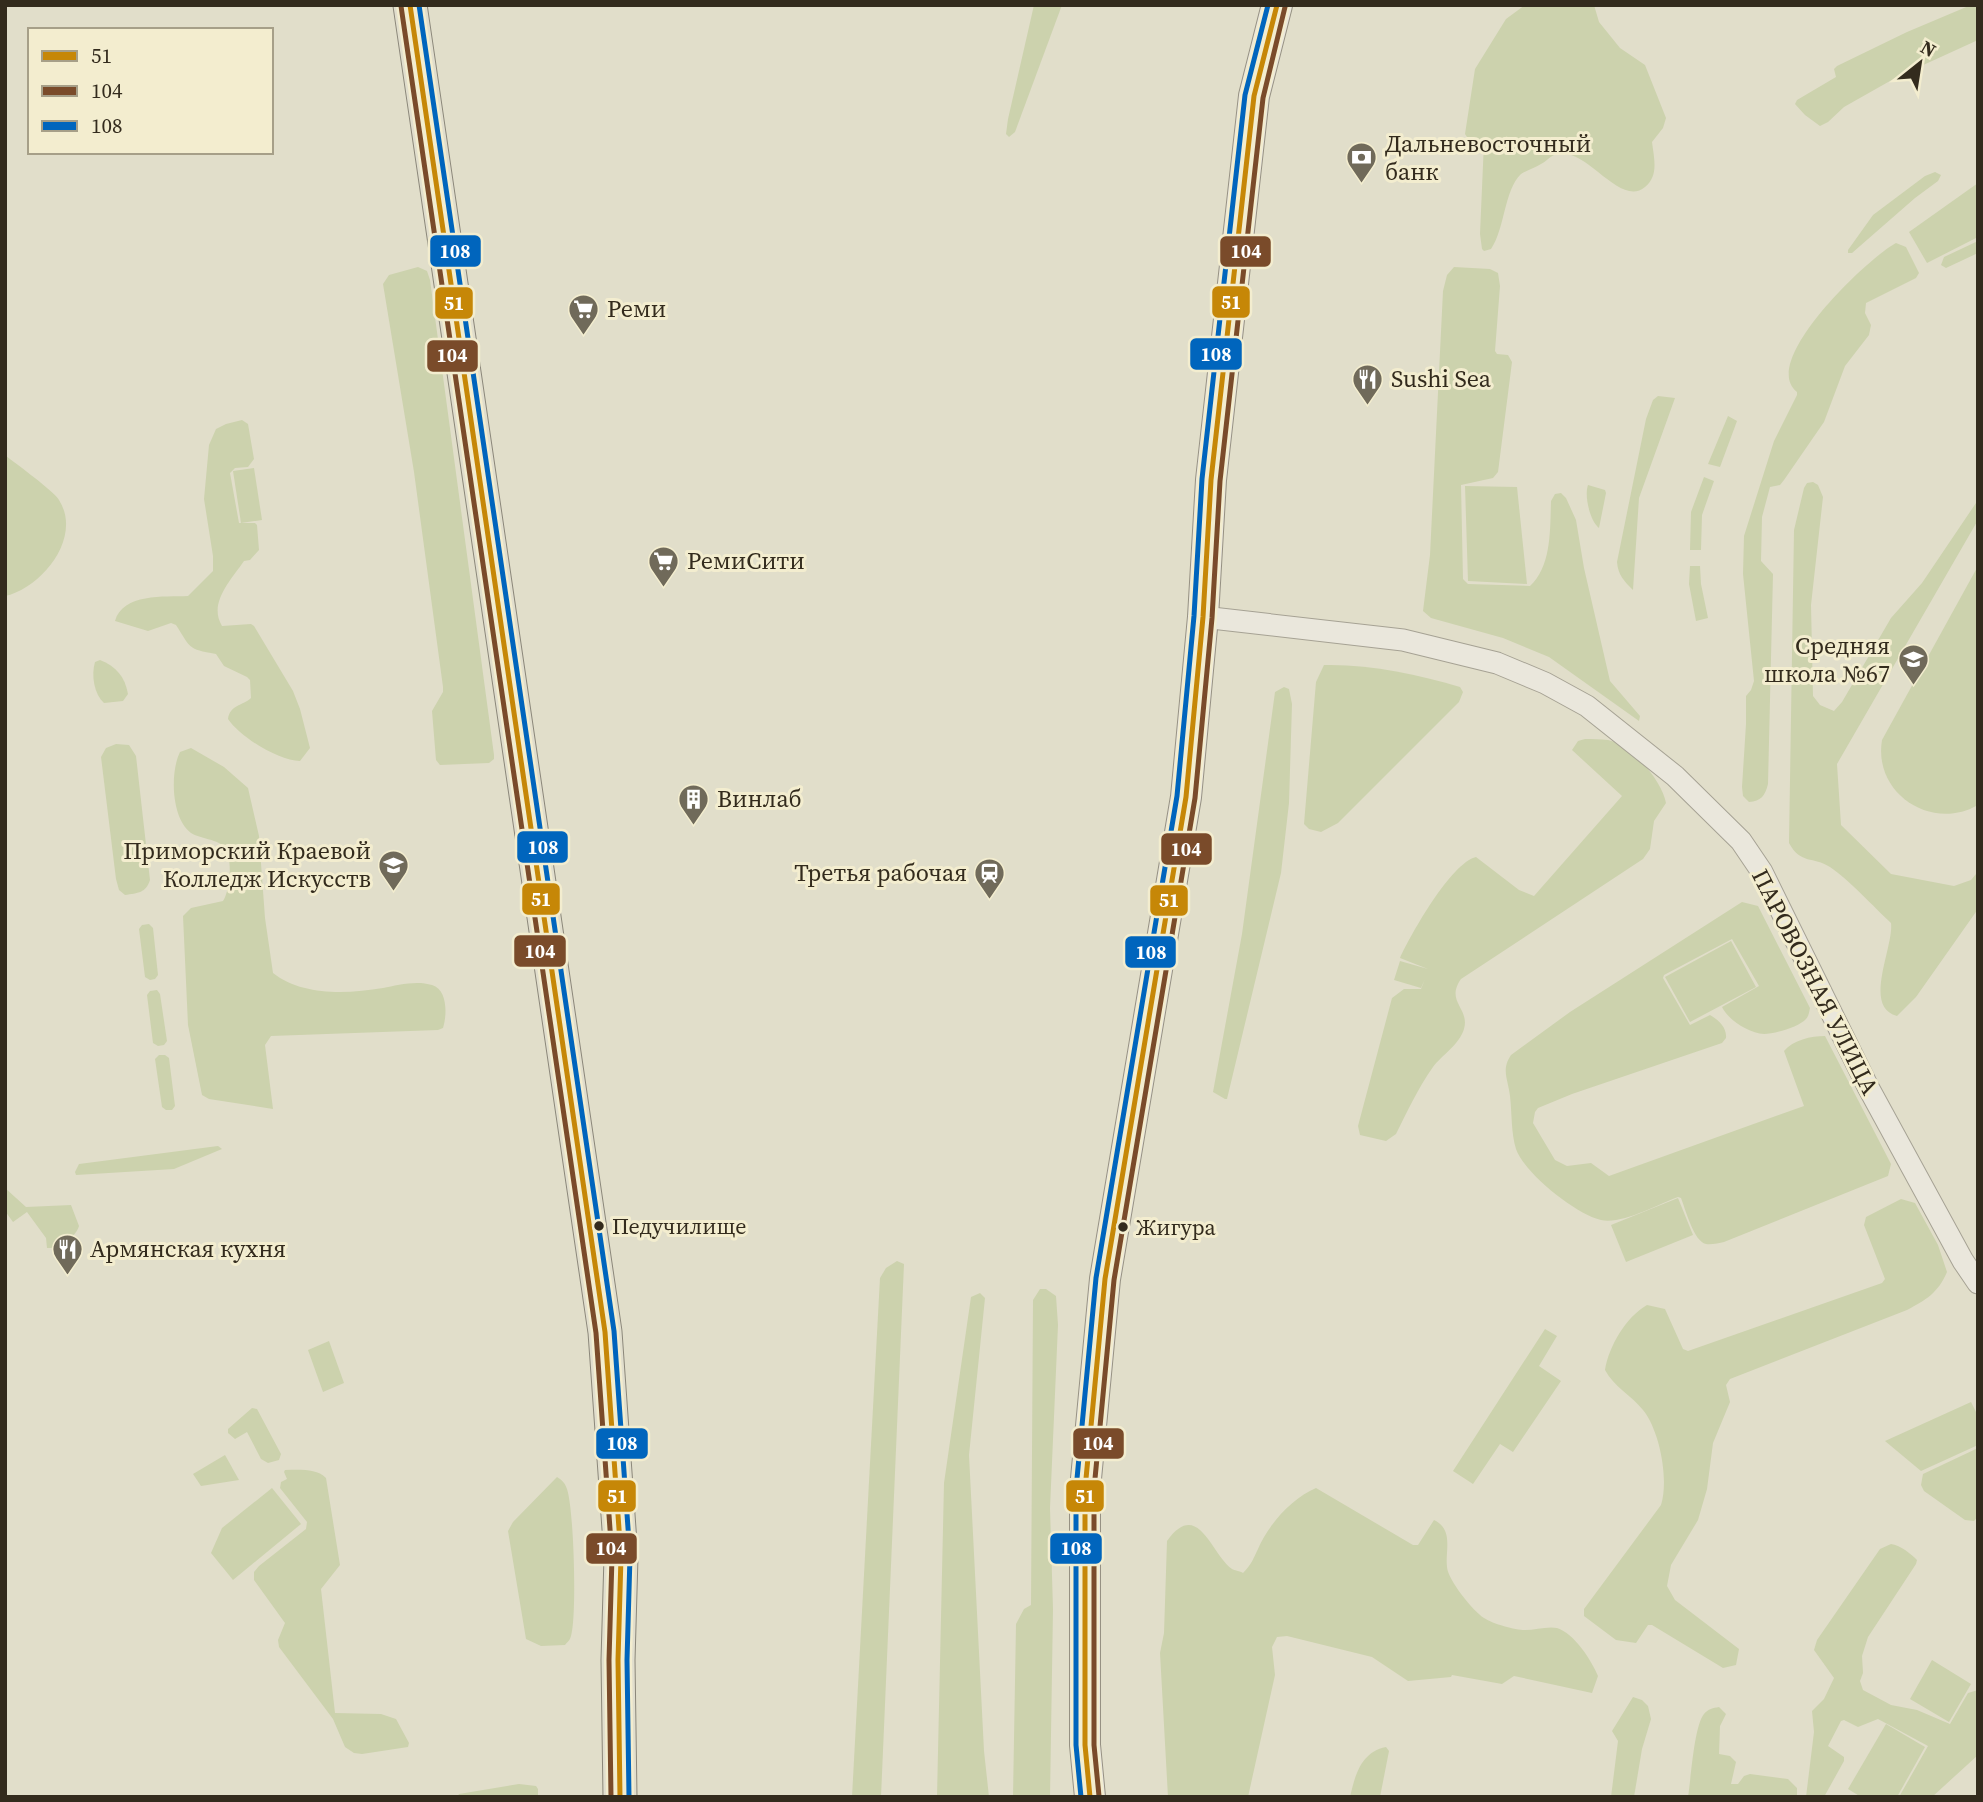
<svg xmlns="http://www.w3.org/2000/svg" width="1983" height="1802" font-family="'Source Serif 4',serif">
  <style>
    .green { fill: #ccd2ad }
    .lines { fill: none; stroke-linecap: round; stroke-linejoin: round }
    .street-casing { stroke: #a6a294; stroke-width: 23 }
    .secondary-casing { stroke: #969183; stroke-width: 32 }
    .primary-casing { stroke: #8b877a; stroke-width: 35 }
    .street { stroke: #eae7dc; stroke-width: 21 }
    .secondary { stroke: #eae7dc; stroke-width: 30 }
    .primary { stroke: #e1decd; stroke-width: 33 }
    .bus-1-casing { stroke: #f3edcf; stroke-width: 10 }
    .bus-2-casing { stroke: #f3edcf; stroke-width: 10 }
    .bus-3-casing { stroke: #f3edcf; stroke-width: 10 }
    .bus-1 { stroke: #c68707; stroke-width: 5 }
    .bus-2 { stroke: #7a4b2a; stroke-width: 5 }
    .bus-3 { stroke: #0065bd; stroke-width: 5 }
    .bus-dot { fill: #332b1d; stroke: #f3edcf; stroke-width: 2.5 }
    .labels { text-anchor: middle; stroke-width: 6; stroke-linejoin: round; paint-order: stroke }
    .bus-label { font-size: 22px; fill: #332b1d; stroke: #f3edcf; text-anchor: start }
    .poi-label { font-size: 24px; fill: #332b1d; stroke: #f3edcf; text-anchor: start }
    .street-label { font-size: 24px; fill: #332b1d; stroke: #f3edcf }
    .line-badge { stroke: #f3edcf; stroke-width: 2.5 }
    .badge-label { font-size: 19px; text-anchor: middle; font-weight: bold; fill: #fff }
  </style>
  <rect width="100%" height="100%" fill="#e1deca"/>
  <g class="green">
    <path d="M1034 5H1062L1015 132 1009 137 1006 134 1008 119Z"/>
    <path d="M1525 5H1594L1599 22 1620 48 1645 65 1666 118 1663 128 1652 142C1654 158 1659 176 1645 187 1619 209 1584 142 1554 155 1549 157 1546 162 1541 164 1535 168 1527 170 1521 174 1504 190 1505 229 1491 249L1484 251 1482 249 1480 234 1484 142 1467 137 1465 134 1475 69 1506 19Z"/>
    <path d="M1971 5H1978V40L1897 77 1844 107 1828 122 1820 126 1805 115 1795 104 1797 100 1836 77 1834 69 1837 66 1907 32Z"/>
    <path d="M1935 172 1941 175 1938 181 1915 198 1852 253H1848V250L1873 215 1925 176Z"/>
    <path d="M1978 183V237L1927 263 1909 232Z"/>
    <path d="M1978 241V253L1946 268 1941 265 1944 257Z"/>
    <path d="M1896 243 1906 247 1919 273 1916 278 1866 303 1865 313 1871 325 1869 335 1845 366 1824 422 1784 480 1780 485 1770 487 1762 517 1761 561 1773 574 1768 784C1765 796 1761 801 1749 802L1743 796 1742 787 1746 724V696L1751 690 1754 681 1743 574 1744 536 1774 441 1797 395V392C1758 362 1868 258 1896 243Z"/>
    <path d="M418 267 427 271 430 280 494 755V759L489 763 440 765 436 760 432 711 443 692V687L414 472 383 284 389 275Z"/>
    <path d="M1454 267 1490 269 1498 273 1500 286 1495 351 1497 354 1508 355 1512 362 1498 472 1493 478 1461 485 1463 579 1468 584 1530 586C1552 566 1550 528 1551 501L1555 494 1561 493 1566 498 1576 520 1584 568 1610 681 1640 716 1639 721 1549 657 1503 638 1431 618 1423 611 1430 555 1443 291 1447 275Z"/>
    <path d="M1658 396 1675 398 1639 498 1633 590C1624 581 1618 575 1617 562L1646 419 1653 400Z"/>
    <path d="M1728 416 1737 421 1720 467 1708 464Z"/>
    <path d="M242 420 248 424 254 459 248 467 235 468 230 473 239 523H255L257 525 259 550 250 560 244 561C231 580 208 603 222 626L251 624 254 626 293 691 300 709 310 748 300 761C279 761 240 737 228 719 230 705 242 706 251 698L250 680 247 677 224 666 216 654C187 649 191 648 176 625L171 623 148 631 115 621C123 593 164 597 188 596L213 571V556L204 499 209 445 216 429 226 424Z"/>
    <path d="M5 455C16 464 54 491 59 500 83 538 41 588 5 596Z"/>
    <path d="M254 468 262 520 241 523 233 471Z"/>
    <path d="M1704 477 1714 481 1702 515 1701 550H1690L1691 512Z"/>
    <path d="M1813 482 1818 485 1823 497 1811 605 1813 696 1820 705 1834 711 1842 702 1891 618 1922 583 1978 500V520L1837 764 1841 825 1891 874 1954 886 1971 880 1976 874 1978 865V909L1916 997 1897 1016C1862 1007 1894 947 1891 923 1874 907 1848 879 1830 867 1813 856 1801 865 1789 843L1794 530 1804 488 1807 483Z"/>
    <path d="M1588 485 1605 490 1606 493 1599 528C1590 521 1584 496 1588 485Z"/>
    <path d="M1465 486 1517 487 1527 584 1468 581Z"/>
    <path d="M1690 566H1700L1701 584 1708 618 1696 621 1689 584Z"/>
    <path d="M1978 566V805C1931 832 1873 793 1882 740Z"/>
    <path d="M100 660C116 666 125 677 128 694L123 701 104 703C94 694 91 675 95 662Z"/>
    <path d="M1324 665C1370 664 1417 674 1460 687L1463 692 1459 702 1338 823 1321 832 1309 829 1304 824 1316 682Z"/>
    <path d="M1284 687 1289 689 1292 704 1289 803 1281 873 1227 1099H1225L1213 1092 1242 934 1275 692Z"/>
    <path d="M1585 739C1592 739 1600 739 1608 740 1631 745 1662 780 1666 803L1654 821 1650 849 1643 859 1461 979C1445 1002 1470 1008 1464 1029 1459 1045 1442 1055 1433 1067 1418 1088 1407 1112 1396 1134L1386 1141 1360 1135 1358 1126 1392 998 1404 989H1421L1425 979 1421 988 1394 980 1400 961 1428 969 1400 958C1411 934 1451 863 1476 857L1519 890 1534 896 1622 796 1572 750 1578 741Z"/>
    <path d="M116 744 129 745 136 756 150 880C146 893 138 893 125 895L119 890 116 879 101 757 106 748Z"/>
    <path d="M191 748 224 767 248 788 259 836 265 918 273 973C302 996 347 994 383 988 397 985 417 980 432 985 448 990 447 1015 443 1028L438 1030 271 1036 265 1045 273 1109 209 1099 202 1095 188 1025 183 916 191 908 223 901C230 890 233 860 225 848 219 839 200 839 191 833 171 818 170 772 180 752Z"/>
    <path d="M1742 902 1758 906 1810 1008C1809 1012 1809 1016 1806 1019 1799 1027 1774 1034 1764 1034 1749 1033 1728 1020 1722 1007L1759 986 1732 939 1664 975 1663 978 1690 1025 1710 1015C1719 1020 1727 1028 1726 1038L1722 1043 1572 1094 1538 1108 1535 1112 1533 1123 1555 1160 1567 1166 1591 1163 1609 1176 1804 1106 1784 1051C1793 1040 1811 1036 1825 1036L1891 1164 1888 1176 1724 1242C1719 1243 1711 1245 1706 1244 1694 1242 1685 1208 1681 1198L1678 1197C1659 1204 1621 1225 1601 1220 1576 1214 1525 1174 1516 1149 1511 1133 1512 1113 1510 1096 1508 1079 1501 1070 1511 1055L1570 1012Z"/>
    <path d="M149 924 153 928 158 975 155 979 150 980 145 977 139 929 142 925Z"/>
    <path d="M1731 941 1756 987 1690 1022 1665 977Z"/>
    <path d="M157 990 160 994 167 1041 164 1045 158 1046 153 1043 147 995 150 991Z"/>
    <path d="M159 1055H165L169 1058 175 1106 172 1110H166L162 1107 155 1059Z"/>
    <path d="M218 1146 222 1149 174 1169 76 1175 75 1172 79 1164Z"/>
    <path d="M5 1188 26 1207 71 1205 79 1226C76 1237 58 1249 47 1248L46 1238 27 1212 13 1222 5 1211Z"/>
    <path d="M1678 1198 1693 1235 1626 1262 1611 1225Z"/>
    <path d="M1901 1199 1915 1203 1938 1245 1947 1272C1938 1293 1926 1300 1907 1310L1730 1379 1726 1385 1730 1402 1713 1443 1707 1489 1698 1520 1671 1565 1667 1586 1675 1600 1739 1649 1736 1665 1723 1668 1652 1625H1648L1636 1643 1616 1640 1584 1616V1609L1661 1505C1669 1480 1660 1431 1643 1410 1631 1395 1614 1387 1605 1370 1609 1346 1626 1317 1647 1305L1665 1309 1683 1349 1688 1351 1882 1283 1885 1279 1864 1225 1866 1217Z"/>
    <path d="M897 1261 904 1264 881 1797H852L880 1278 886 1268Z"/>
    <path d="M1040 1289H1046L1056 1296 1058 1325 1050 1508 1053 1609 1050 1797H1013L1016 1624 1024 1609 1031 1605 1033 1300Z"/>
    <path d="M980 1293 985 1298 969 1455 984 1751 989 1797H937L944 1483 971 1297Z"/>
    <path d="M1545 1329 1557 1336 1539 1366 1561 1381 1513 1452 1500 1444 1473 1484 1453 1471Z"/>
    <path d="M329 1341 344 1383 323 1392 308 1350Z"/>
    <path d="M1971 1402 1978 1416V1445L1921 1471 1885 1441Z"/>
    <path d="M252 1408 257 1409 281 1454 279 1460 268 1463 261 1459 247 1432 235 1439 228 1433V1429Z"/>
    <path d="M1978 1448V1516L1974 1521 1965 1520 1924 1491 1921 1485 1923 1474Z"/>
    <path d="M225 1455 239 1480 201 1486 193 1474Z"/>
    <path d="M285 1470C299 1470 316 1468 326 1478L340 1565 321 1589 335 1713 381 1714 396 1719 409 1743 408 1747 362 1754 354 1753 345 1747 333 1719 279 1647 278 1640 285 1623 254 1580V1572L259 1566 306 1529 307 1522 280 1488 281 1482 287 1479 284 1472Z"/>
    <path d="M557 1477C562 1480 565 1483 567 1489 574 1510 577 1616 571 1636 569 1642 568 1641 565 1645L541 1646 526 1639 508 1531 513 1522Z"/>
    <path d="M272 1488 301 1524 233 1580 211 1553 222 1528Z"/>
    <path d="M1316 1488 1413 1545H1418L1434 1520C1454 1530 1445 1550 1447 1567 1448 1580 1473 1611 1484 1618 1493 1624 1515 1630 1525 1630 1535 1630 1548 1626 1557 1628 1574 1633 1592 1661 1598 1676L1592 1693 1514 1676 1502 1684 1452 1675 1451 1677 1408 1681 1372 1657 1287 1636 1277 1637 1272 1647 1275 1675 1248 1797H1168L1160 1653 1164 1633 1167 1541C1198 1498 1211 1554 1232 1569 1234 1570 1242 1572 1243 1573 1252 1564 1253 1559 1258 1549 1268 1525 1292 1498 1316 1488Z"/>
    <path d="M1891 1544C1900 1545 1910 1553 1917 1560L1916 1564 1868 1637 1862 1656 1863 1673 1860 1681 1863 1690 1891 1705 1917 1710 1950 1724 1968 1693 1978 1690V1755L1932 1797H1899L1928 1746 1878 1719 1858 1727 1844 1720 1841 1721 1828 1746 1844 1757V1761L1824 1797H1806L1814 1732 1812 1711 1824 1699 1834 1678 1814 1650 1817 1640 1880 1549Z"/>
    <path d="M1932 1660 1971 1684 1949 1722 1910 1699Z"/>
    <path d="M1633 1697 1642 1700 1648 1706 1651 1719 1642 1749 1634 1797H1611L1618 1741 1612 1731Z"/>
    <path d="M1719 1707 1726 1714 1720 1726 1719 1754 1730 1756 1736 1762 1731 1784H1738L1744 1776 1750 1774 1788 1779 1797 1788V1797H1688C1691 1779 1694 1726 1704 1714 1708 1709 1713 1708 1719 1707Z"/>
    <path d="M1886 1724 1925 1747 1897 1797H1861L1848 1789Z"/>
    <path d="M1386 1747 1389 1751 1380 1797H1350C1355 1775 1361 1752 1386 1747Z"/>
    <path d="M519 1784 536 1786 538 1789V1797H457L459 1794Z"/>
  </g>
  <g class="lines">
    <defs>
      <path id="street" d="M1203 617 1403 640 1497 663 1545 683 1587 706 1675 776 1741 841 1762 872 1868 1087 1963 1261 1978 1283"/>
      <path id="secondary" d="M1090 1797 1085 1745V1489L1105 1279 1186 797 1203 617 1211 480 1254 96 1277 5"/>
      <path id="primary" d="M410 5 605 1332 621 1557 618 1660 620 1797"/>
    </defs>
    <use href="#street" class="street-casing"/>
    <use href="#secondary" class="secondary-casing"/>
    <use href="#primary" class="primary-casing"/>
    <use href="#street" class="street"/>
    <use href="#secondary" class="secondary"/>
    <use href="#primary" class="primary"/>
    <defs>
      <g id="bus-1">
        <path d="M410 5 605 1332 621 1557 618 1660 620 1797"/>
        <path d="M1090 1797 1085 1745V1489L1105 1279 1186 797 1203 617 1211 480 1254 96 1277 5"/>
      </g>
      <g id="bus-2">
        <path d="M401 6 596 1333 612 1557 609 1660 611 1797"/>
        <path d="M1099 1796 1094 1745V1489L1114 1280 1195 798 1212 618 1220 481 1263 98 1285 7"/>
      </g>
      <g id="bus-3">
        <path d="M419 5 614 1331 630 1556 627 1660 629 1797"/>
        <path d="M1081 1797 1076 1745V1489L1096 1278 1177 796 1194 616 1202 479 1245 95 1268 5"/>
      </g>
    </defs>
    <use href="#bus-1" class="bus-1-casing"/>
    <use href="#bus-2" class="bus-2-casing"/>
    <use href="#bus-3" class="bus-3-casing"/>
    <use href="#bus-1" class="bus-1"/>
    <use href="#bus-2" class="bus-2"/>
    <use href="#bus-3" class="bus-3"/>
  </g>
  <defs>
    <symbol id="bank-pin" viewBox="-11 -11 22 30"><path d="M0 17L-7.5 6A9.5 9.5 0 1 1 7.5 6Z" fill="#706a5a" stroke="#f3edcf"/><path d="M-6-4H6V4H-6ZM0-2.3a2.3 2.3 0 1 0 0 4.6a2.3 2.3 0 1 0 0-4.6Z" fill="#fff"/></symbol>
    <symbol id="supermarket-pin" viewBox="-11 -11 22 30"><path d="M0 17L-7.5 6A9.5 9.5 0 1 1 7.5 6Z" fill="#706a5a" stroke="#f3edcf"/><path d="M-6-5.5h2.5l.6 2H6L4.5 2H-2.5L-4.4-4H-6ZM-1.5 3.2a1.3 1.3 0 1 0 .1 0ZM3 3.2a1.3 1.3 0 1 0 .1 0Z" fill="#fff"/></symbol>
    <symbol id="restaurant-pin" viewBox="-11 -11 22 30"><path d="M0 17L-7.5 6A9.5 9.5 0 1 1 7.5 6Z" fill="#706a5a" stroke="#f3edcf"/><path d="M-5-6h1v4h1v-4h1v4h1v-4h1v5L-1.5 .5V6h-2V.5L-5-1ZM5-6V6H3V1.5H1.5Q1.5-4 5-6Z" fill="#fff"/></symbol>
    <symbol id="school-pin" viewBox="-11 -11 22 30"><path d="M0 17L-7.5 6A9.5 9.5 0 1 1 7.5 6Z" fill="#706a5a" stroke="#f3edcf"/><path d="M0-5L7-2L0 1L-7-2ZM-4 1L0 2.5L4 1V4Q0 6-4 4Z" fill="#fff"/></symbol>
    <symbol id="building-pin" viewBox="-11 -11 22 30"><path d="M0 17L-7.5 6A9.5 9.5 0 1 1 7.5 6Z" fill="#706a5a" stroke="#f3edcf"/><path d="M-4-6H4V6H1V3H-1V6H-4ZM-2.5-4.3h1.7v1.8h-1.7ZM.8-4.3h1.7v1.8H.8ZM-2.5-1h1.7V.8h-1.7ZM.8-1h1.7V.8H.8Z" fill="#fff"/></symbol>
    <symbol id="university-pin" viewBox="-11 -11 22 30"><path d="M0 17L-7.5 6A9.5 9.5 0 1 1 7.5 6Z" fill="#706a5a" stroke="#f3edcf"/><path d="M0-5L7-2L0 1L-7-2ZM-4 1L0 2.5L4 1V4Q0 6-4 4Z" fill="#fff"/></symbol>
    <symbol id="station-pin" viewBox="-11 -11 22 30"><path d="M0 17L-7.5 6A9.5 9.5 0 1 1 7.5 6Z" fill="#706a5a" stroke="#f3edcf"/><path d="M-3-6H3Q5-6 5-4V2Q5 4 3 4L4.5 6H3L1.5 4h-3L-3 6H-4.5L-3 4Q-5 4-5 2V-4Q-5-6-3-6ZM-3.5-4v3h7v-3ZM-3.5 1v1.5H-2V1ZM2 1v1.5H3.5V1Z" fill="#fff"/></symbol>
  </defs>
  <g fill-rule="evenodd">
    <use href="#bank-pin" x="1344" y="140" width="35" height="47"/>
    <use href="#supermarket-pin" x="566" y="292" width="35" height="47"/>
    <use href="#restaurant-pin" x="1350" y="362" width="35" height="47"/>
    <use href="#supermarket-pin" x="646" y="544" width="35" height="47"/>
    <use href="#school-pin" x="1896" y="642" width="35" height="47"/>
    <use href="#building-pin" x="676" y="782" width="35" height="47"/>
    <use href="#university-pin" x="376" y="848" width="35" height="47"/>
    <use href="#station-pin" x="972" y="856" width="35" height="47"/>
    <use href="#restaurant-pin" x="50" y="1232" width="35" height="47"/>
  </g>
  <g class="bus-dot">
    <circle cx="599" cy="1226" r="6"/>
    <circle cx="1123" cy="1227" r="6"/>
  </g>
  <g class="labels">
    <g class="bus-label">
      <text x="612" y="1234">Педучилище</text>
      <text x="1136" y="1235">Жигура</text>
    </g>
    <g class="poi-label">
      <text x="1385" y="152">Дальневосточный<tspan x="1385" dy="28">банк</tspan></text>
      <text x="607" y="317">Реми</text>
      <text x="1391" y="387">Sushi Sea</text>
      <text x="687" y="569">РемиСити</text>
      <text x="1890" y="654" text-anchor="end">Средняя<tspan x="1890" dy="28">школа №67</tspan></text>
      <text x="717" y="807">Винлаб</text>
      <text x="371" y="859" text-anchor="end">Приморский Краевой<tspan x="371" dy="28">Колледж Искусств</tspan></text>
      <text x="967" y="881" text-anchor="end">Третья рабочая</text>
      <text x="90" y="1257">Армянская кухня</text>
    </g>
    <g class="street-label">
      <text transform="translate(1815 982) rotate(63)" y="8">ПАРОВОЗНАЯ УЛИЦА</text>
    </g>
  </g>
  <g class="line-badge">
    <rect x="429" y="234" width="53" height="34" rx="7" fill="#0065bd"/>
    <rect x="1219" y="235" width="53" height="33" rx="7" fill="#7a4b2a"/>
    <rect x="1211" y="285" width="40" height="34" rx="7" fill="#c68707"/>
    <rect x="434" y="286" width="40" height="34" rx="7" fill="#c68707"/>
    <rect x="1189" y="337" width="54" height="34" rx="7" fill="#0065bd"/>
    <rect x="426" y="339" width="53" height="34" rx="7" fill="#7a4b2a"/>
    <rect x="516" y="830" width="53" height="34" rx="7" fill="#0065bd"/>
    <rect x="1160" y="832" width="53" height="34" rx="7" fill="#7a4b2a"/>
    <rect x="521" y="882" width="40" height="34" rx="7" fill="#c68707"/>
    <rect x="1149" y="884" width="40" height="33" rx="7" fill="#c68707"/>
    <rect x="513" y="934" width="54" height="34" rx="7" fill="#7a4b2a"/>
    <rect x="1124" y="935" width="53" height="34" rx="7" fill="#0065bd"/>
    <rect x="1072" y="1427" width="53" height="33" rx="7" fill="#7a4b2a"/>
    <rect x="595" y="1427" width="54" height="33" rx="7" fill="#0065bd"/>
    <rect x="597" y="1479" width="40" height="34" rx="7" fill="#c68707"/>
    <rect x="1065" y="1479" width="40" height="34" rx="7" fill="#c68707"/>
    <rect x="585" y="1532" width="53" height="33" rx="7" fill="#7a4b2a"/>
    <rect x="1049" y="1532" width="54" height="33" rx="7" fill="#0065bd"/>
  </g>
  <g class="badge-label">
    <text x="455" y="258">108</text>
    <text x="1246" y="258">104</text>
    <text x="1231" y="309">51</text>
    <text x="454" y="310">51</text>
    <text x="1216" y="361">108</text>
    <text x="452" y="362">104</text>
    <text x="543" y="854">108</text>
    <text x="1186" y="856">104</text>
    <text x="541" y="906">51</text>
    <text x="1169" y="907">51</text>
    <text x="540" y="958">104</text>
    <text x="1151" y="959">108</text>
    <text x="1098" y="1450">104</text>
    <text x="622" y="1450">108</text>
    <text x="617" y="1503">51</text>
    <text x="1085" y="1503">51</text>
    <text x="611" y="1555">104</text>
    <text x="1076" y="1555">108</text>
  </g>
  <rect width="1983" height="1802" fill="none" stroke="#332b1d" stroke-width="14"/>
  <rect x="28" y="28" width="245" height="126" fill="#f3edcf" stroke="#a69f88" stroke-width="2"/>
  <rect x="42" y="51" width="35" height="10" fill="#c68707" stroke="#a69f88" stroke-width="2"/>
  <text x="91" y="63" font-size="21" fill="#332b1d">51</text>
  <rect x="42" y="86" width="35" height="10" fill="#7a4b2a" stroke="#a69f88" stroke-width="2"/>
  <text x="91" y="98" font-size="21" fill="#332b1d">104</text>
  <rect x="42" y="121" width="35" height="10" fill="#0065bd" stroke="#a69f88" stroke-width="2"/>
  <text x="91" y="133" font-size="21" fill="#332b1d">108</text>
  <g transform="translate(1920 63) rotate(30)" stroke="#f3edcf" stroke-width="5" paint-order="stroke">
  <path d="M0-5L12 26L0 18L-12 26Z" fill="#332b1d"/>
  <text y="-10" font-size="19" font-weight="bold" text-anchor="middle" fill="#332b1d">N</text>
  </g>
</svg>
